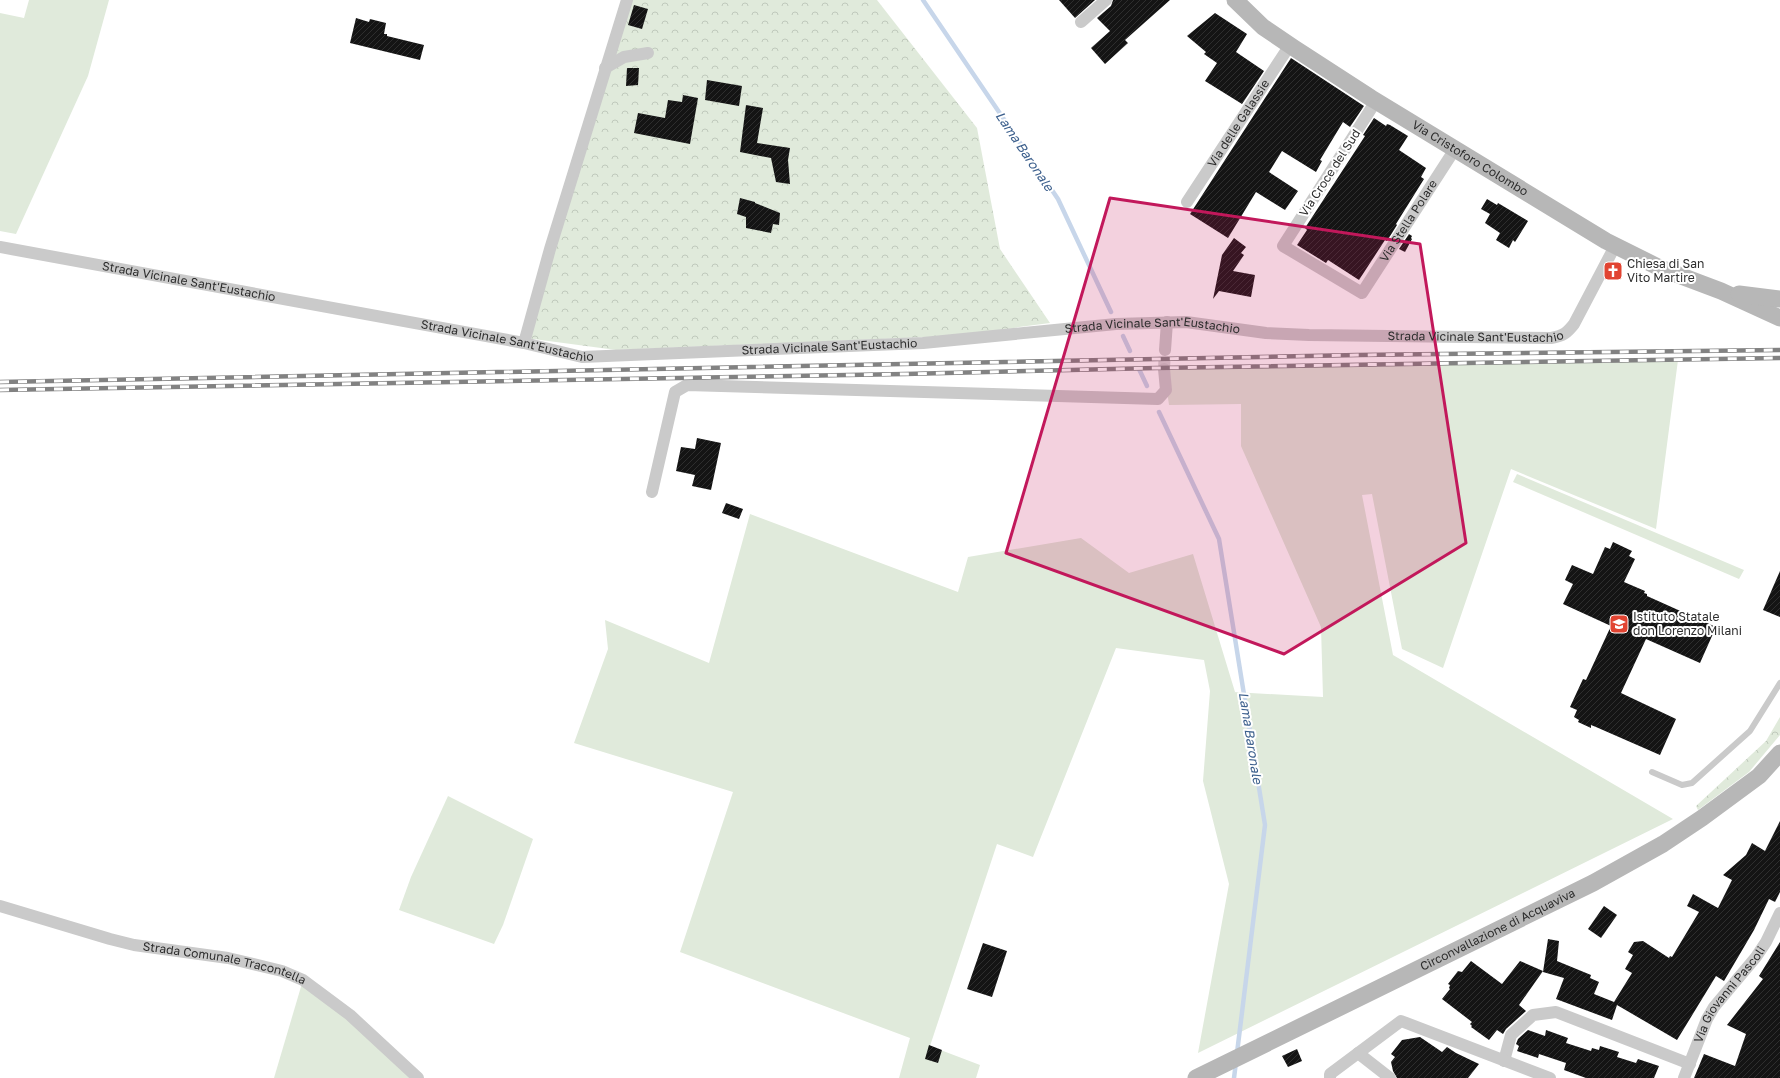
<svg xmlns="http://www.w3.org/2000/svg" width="1780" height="1078" font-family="'Golos Text',sans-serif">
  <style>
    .grass { fill: #e0eadb }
    .forest { fill: url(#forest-crowns) }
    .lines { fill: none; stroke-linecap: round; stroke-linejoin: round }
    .stream { stroke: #c7d6ea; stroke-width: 4.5 }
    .building { fill: url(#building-hatch) }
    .street-tunnel { stroke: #d5d5d5; stroke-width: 12; stroke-dasharray: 12 6; stroke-linecap: butt }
    .lane { stroke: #cacaca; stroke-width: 6 }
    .street { stroke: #cacaca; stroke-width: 12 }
    .secondary { stroke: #b7b7b7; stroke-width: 17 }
    .rail-casing { stroke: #828282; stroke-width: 4.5 }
    .rail { stroke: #fff; stroke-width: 3; stroke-dasharray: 9; stroke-linecap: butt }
    .marked { fill: #c2185b; fill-opacity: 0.2; stroke: #c2185b; stroke-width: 3; stroke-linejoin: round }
    .labels { text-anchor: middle; stroke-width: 4; stroke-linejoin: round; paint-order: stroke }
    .street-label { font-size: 12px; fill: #2d2d2d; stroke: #fff }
    .poi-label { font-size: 12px; fill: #2d2d2d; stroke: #fff; text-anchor: start }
    .water-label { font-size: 13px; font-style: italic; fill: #3d608d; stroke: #fff }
  </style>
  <defs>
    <pattern id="forest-crowns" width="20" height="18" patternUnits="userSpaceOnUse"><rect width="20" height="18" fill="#e0eadb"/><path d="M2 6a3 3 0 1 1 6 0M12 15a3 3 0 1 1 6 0" fill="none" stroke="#c0c9bc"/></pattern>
    <pattern id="building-hatch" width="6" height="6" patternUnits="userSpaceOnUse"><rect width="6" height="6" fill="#141414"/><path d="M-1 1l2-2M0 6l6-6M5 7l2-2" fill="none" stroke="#2e2e2e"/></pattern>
  </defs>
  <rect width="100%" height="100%" fill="#fff"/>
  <g class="grass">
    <path d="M29 0H109L88 76 16 234 0 231V13L24 18Z"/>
    <path d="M1678 360 1656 529 1511 469 1443 668 1402 649 1372 494 1362 495 1393 655 1673 819 1198 1053 1229 884 1203 781 1210 691 1204 660 1116 648 1033 857 997 844 930 1046 980 1065 976 1078H899L910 1038 680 952 733 792 574 743 608 649 605 620 709 663 750 514 958 592 968 557 1081 538 1129 573 1193 554 1235 692H1233L1323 697 1321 627 1241 446V404L1169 405 1164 369Z"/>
    <path d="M1517 474 1744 570 1739 579 1513 482Z"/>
    <path d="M448 796 533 839 503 925 494 944 399 910 411 877Z"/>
    <path d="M303 980 419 1078H274Z"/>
  </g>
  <g class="forest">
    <path d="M623 0H877L977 128 1000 249 1050 323 1019 327 975 335 616 350 526 338Z"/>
    <path d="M1780 717V735L1749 772 1698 810 1696 806 1766 741Z"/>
  </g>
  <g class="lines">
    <g class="stream">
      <path d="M923 0 1058 199 1111 312"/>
      <path d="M1123 336 1130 351"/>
      <path d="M1139 369 1147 386"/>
      <path d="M1159 412 1219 539 1265 825 1237 1053"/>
      <path d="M1234 1078 1236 1062"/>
    </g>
  </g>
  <g class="building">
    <path d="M1059 0H1095L1075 18Z"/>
    <path d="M1113 0H1170L1125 40 1128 43 1105 64 1091 48 1110 31 1097 18 1111 6Z"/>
    <path d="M634 5 648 9 642 29 628 25Z"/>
    <path d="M1215 13 1247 34 1236 52 1264 71 1242 104 1205 81 1217 63 1204 54 1206 52 1187 36Z"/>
    <path d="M356 18 369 22 370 19 386 23 384 34H387V36L424 45 420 60 350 43Z"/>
    <path d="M1291 58 1364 106 1350 127 1343 122 1320 160 1322 161 1316 172 1282 151 1269 172 1298 191 1285 210 1256 192 1228 238 1190 214Z"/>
    <path d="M627 68H639L638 85 626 86Z"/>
    <path d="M707 80 742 86 739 106 705 100Z"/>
    <path d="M683 95 698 98 690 144 634 133 638 113 665 118 668 100 682 102Z"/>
    <path d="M746 105 763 108 757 143 790 148 788 160 790 184 776 182 771 158 740 152Z"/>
    <path d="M1374 118 1386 126 1387 124 1390 125 1408 136 1399 150 1426 168 1421 177 1424 179 1396 224 1397 225 1387 241 1385 240 1359 280 1328 260 1326 263 1297 245 1307 230 1305 228 1365 136 1363 135Z"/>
    <path d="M740 198 755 202V203L780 213 779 225 773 224 771 233 746 228V217L737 214Z"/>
    <path d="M1487 199 1497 205 1498 203 1528 221 1515 242 1513 240 1509 248 1496 240 1500 233 1485 223 1490 214 1481 209Z"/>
    <path d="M1409 234 1412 236 1411 238 1412 239 1405 252 1399 249Z"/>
    <path d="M1234 238 1246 247 1241 253 1244 255 1233 271 1255 275 1251 297 1219 291 1213 299 1222 255Z"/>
    <path d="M697 438 721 443 711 490 692 486 695 475 676 471 681 447 695 449Z"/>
    <path d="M726 503 743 509 739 519 722 513Z"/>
    <path d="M1613 542 1632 551 1629 556 1635 559 1624 582 1645 591 1644 593 1647 594V596L1716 627 1700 663 1646 639 1621 693 1676 719 1660 755 1596 727 1591 725V728L1578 722 1579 720 1574 717 1577 710 1570 707 1583 679 1586 680 1611 626 1563 604 1573 584 1565 580 1572 565 1593 574 1605 547 1610 549Z"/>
    <path d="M1780 571V617L1763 610Z"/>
    <path d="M1780 821V892L1775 902 1769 899 1754 930 1724 981 1716 976 1677 1040 1617 1005 1612 1020 1556 999 1564 978 1543 972 1548 939 1559 941 1557 961 1591 975 1590 978 1599 982 1594 994 1614 1002 1632 973 1625 969 1633 955 1628 952 1634 942 1643 941 1669 958 1670 956 1672 957 1699 912 1687 906 1693 894 1718 908 1732 880 1723 875 1746 855 1752 843 1765 851Z"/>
    <path d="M1604 906 1617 915 1601 938 1588 929Z"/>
    <path d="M1780 942V1078H1694L1704 1054 1735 1066 1746 1034 1727 1025 1763 979 1759 976Z"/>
    <path d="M983 943 1007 951 992 997 967 989Z"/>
    <path d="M1471 961 1502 984 1520 961 1543 971 1519 1005 1526 1011 1506 1029 1503 1034 1497 1030 1489 1040 1471 1027 1472 1026 1470 1024 1472 1022 1442 999 1450 989 1449 988 1450 985 1448 984 1458 971 1462 972Z"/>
    <path d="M1528 1030 1545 1036 1546 1030 1568 1038 1566 1043 1591 1051 1592 1048 1599 1050 1600 1046 1619 1052 1617 1057 1636 1063 1638 1059 1659 1066 1654 1078H1586L1564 1070 1566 1063 1539 1054 1538 1058 1517 1051 1519 1046 1516 1044 1518 1039Z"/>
    <path d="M1420 1037 1442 1052 1447 1047 1456 1053 1479 1064 1468 1078H1397L1393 1071 1391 1062 1395 1057 1391 1054 1402 1040Z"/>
    <path d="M929 1045 942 1050 938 1063 925 1059Z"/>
    <path d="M1297 1049 1302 1061 1288 1067 1282 1056Z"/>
  </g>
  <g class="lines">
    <path class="street-tunnel" d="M1164 369 1165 350"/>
    <path class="lane" d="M1652 772 1682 785 1692 783 1750 731 1780 683"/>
    <g class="street">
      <path d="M1081 22 1106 0"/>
      <path d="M605 68 624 57 648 53"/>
      <path id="s1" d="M1376 101 1283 246 1362 293 1455 149"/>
      <path id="s2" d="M1187 202 1290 45"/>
      <path id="s3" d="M0 247 524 343 582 357 923 343 1116 324 1186 322 1266 333 1309 335 1551 338C1563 336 1567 333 1574 324L1615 246"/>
      <path d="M524 343 550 249 627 0"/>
      <path d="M1165 350 1167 322"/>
      <path d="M652 492 675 392 687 385 1158 399 1166 390 1164 369"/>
      <path id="s4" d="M0 906 110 939 134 945 228 958 282 971 303 980 350 1015 418 1078"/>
      <path d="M1358 1053 1390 1078"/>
      <path d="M1504 1061 1511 1035 1533 1015 1556 1012 1690 1064"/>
      <path d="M1330 1078V1074L1401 1021 1550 1078"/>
      <path id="s5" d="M1684 1078 1707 1019 1714 1007 1756 957 1766 942 1780 913"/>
    </g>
    <g class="secondary">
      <path id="s6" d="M1235 0 1263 27 1294 48 1371 98 1606 241 1660 268 1721 291 1780 318"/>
      <path d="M1739 294 1780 299"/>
      <path id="s7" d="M1196 1078 1593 883 1663 844 1702 818 1759 776 1780 753"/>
    </g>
    <defs>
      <g id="rail">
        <path d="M0 382 1358 355 1780 350"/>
        <path d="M0 390 905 374 1156 368 1780 358"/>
      </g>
    </defs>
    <use href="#rail" class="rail-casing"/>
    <use href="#rail" class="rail"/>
  </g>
  <path class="marked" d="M1110 198 1420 244 1466 543 1284 654 1006 553Z"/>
  <defs>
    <symbol id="church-square" viewBox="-11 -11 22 22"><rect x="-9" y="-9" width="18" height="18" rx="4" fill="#e14432" stroke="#fff"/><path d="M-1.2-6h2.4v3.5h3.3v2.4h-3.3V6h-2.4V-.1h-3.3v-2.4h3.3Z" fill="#fff"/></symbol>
    <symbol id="school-square" viewBox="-11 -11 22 22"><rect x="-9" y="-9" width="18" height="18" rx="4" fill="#e14432" stroke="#fff"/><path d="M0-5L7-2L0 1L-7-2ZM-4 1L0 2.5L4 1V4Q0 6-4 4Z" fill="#fff"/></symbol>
  </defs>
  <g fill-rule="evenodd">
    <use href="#church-square" x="1602" y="260" width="22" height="22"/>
    <use href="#school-square" x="1608" y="613" width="22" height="22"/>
  </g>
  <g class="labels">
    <g class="street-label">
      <text dy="4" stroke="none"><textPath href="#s2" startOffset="94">Via delle Galassie</textPath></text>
      <text dy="4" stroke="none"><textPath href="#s6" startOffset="284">Via Cristoforo Colombo</textPath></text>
      <text transform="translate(1330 173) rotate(-57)" y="4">Via Croce del Sud</text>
      <text dy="4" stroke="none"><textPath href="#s1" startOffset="350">Via Stella Polare</textPath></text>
      <text dy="4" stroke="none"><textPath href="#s3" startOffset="192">Strada Vicinale Sant'Eustachio</textPath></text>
      <text dy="4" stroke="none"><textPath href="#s3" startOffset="1164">Strada Vicinale Sant'Eustachio</textPath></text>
      <text dy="4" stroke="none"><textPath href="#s3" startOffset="1488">Strada Vicinale Sant'Eustachio</textPath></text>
      <text dy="4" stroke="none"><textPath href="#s3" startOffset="516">Strada Vicinale Sant'Eustachio</textPath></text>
      <text dy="4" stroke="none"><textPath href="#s3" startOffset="840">Strada Vicinale Sant'Eustachio</textPath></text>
      <text dy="4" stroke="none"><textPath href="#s7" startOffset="336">Circonvallazione di Acquaviva</textPath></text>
      <text dy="4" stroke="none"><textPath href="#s4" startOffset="232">Strada Comunale Tracontella</textPath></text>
      <text dy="4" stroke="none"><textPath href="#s5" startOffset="96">Via Giovanni Pascoli</textPath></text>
    </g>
    <g class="poi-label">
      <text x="1627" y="268">Chiesa di San<tspan x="1627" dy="14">Vito Martire</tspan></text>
      <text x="1633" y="621">Istituto Statale<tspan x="1633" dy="14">don Lorenzo Milani</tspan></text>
    </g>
    <g class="water-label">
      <text transform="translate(1025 151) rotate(56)" y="5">Lama Baronale</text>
      <text transform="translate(1251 738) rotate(81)" y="5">Lama Baronale</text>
    </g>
  </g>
</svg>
